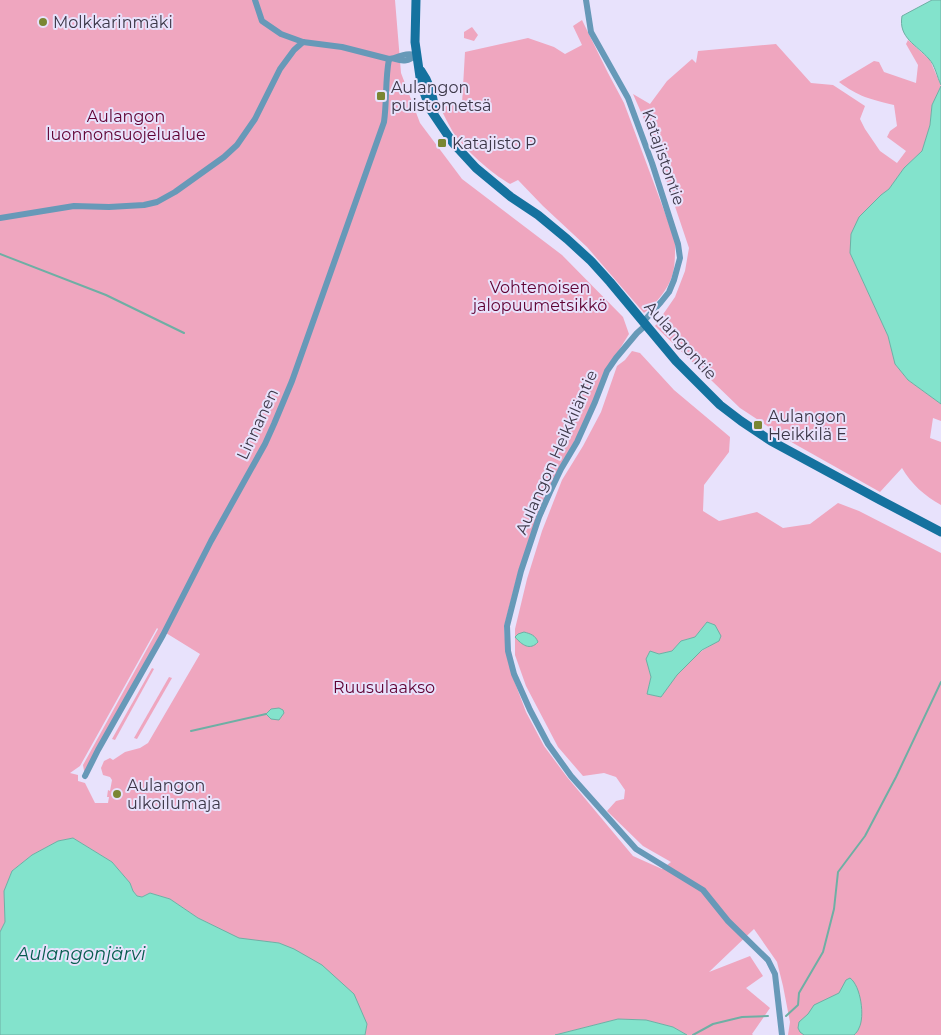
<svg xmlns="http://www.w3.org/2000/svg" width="941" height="1035" font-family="Montserrat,sans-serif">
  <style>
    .green { fill: #efa6bf; fill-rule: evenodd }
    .water { fill: #83e3cc; stroke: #6eafa4 }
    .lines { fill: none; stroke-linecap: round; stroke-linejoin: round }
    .stream { stroke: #6eafa4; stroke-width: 2 }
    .street { stroke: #6799b8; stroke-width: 6 }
    .secondary { stroke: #15729f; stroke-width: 9 }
    .poi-dot { fill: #7a8633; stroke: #e8e2fc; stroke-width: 2 }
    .labels { text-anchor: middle; stroke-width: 4; stroke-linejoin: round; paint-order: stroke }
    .poi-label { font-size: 16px; fill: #3c3748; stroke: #e8e2fc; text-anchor: start }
    .park-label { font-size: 16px; fill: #5f0233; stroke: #e8e2fc }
    .street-label { font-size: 16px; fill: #3c3748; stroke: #e8e2fc }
    .water-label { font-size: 18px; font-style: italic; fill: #075c4e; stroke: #e8e2fc }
  </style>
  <rect width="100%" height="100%" fill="#e8e2fc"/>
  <g class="green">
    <path d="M0 0H395L401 73 420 123 462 179 562 255 623 317 629 334 605 373 519 569 504 627 506 652 512 675 526 712 544 746 567 777 633 856 662 869 671 862 643 846 607 811 616 801 624 799 625 790 616 777 604 773 583 776 558 747 526 686 515 655V629L527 579 542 531 562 480 583 446 601 412 617 366 625 360 632 351 640 353 674 390 730 437 729 452 704 485 703 511 719 521 757 512 783 528 810 524 838 503 859 511 941 553V1035H788L790 1022 783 986 777 962 754 929 709 972 750 956 763 976 746 988 770 1008 752 1034 753 1035H687L673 1027 646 1020 618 1019 555 1035H365L367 1024 279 943 239 939 198 918 170 899 150 893 142 897 137 896 133 891 130 883 112 862 73 838 58 841 32 855 12 871 4 891 5 922 0 932ZM707 622 710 646C689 657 674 678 661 697L647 694 651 677 649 670 659 654 672 651 681 641 695 637ZM157 628 158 629 83 765 85 776 166 633 200 654 148 743 140 748 125 752 113 760 110 758 104 761 101 768 103 775 110 777 112 780 110 791 108 790 107 797H109L108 803H95L85 783 78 781V775L70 773 80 766Z"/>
    <path d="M582 20 608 73 624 103 675 240C675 264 676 277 661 296 656 302 651 308 644 313L587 247 543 206 518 180 510 184C491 173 465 150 453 132 448 124 444 115 440 107L462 104 465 52 528 38 554 47 565 54 582 45 573 26Z"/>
    <path d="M472 27 478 35 474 41 464 38V32Z"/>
    <path d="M908 40 930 60 941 86 932 105 930 125 922 151 904 168 889 189 881 195 859 217 850 253 888 336 895 364 908 380 941 404V421L933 418 930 438 941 442V505C925 496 911 484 902 468L880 492 793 443 740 408 655 326 675 297 685 271 689 248 651 135 633 94 650 104 667 81 692 59 696 63 698 51 776 44 811 83 833 85 865 106 860 119 865 129 880 151 897 163 906 151 887 137 890 131 897 126 894 105C870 99 859 97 839 82L874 61 879 62 884 72 916 83 918 65 906 44Z"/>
    <path d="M152 668 154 669 115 740 112 739Z"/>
    <path d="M169 677 172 678 137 739 134 738Z"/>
  </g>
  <g class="water">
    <path d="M932 0H941V85C937 77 935 65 929 59 917 45 898 38 902 16Z"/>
    <path d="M941 86V404L908 380 895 364 888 336 850 253 851 234 859 217 881 195 889 189 904 168 922 151 930 125 932 105Z"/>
    <path d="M707 622 715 625 721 636 719 641 702 650 677 675 661 697 647 694 651 677 646 659 650 651 659 654 672 651 681 641 695 637Z"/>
    <path d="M524 632C531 634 535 635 538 642 530 651 522 645 515 637L518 634Z"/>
    <path d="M279 708 283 710 284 713 279 720 271 719 266 714 271 709Z"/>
    <path d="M73 838 112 862 130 883 133 891 137 896 142 897 150 893 170 899 198 918 239 938 279 943 294 949 322 965 354 994 367 1024 365 1035H0V932L5 922 4 891 12 871 32 855 58 841Z"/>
    <path d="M850 978C861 986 865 1017 859 1028 858 1031 856 1033 854 1035H804L800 1032 798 1028 799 1022 808 1014 814 1005 839 993 846 980Z"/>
    <path d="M618 1019 646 1020 673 1027 687 1035H555Z"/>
  </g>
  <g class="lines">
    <g class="stream">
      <path d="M0 254 106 295 184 333"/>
      <path d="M191 731 266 714"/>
      <path d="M786 1016 798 1005 799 993 823 952 834 909 838 872 865 836 896 777 941 682"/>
      <path d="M693 1035 713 1024 742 1017 768 1016"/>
    </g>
    <g class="street">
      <path d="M586 0 591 32 628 98 652 163 678 244 680 258 674 280 669 292 661 302 643 322"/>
      <path d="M303 42 342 47 389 59C400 58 403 52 416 55"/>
      <path d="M395 59C404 62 408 61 416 55"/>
      <path d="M0 218 74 206 109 207 144 205 157 202 175 192 224 157 237 145 255 119 280 69 294 50 303 42 281 34 262 21 255 0"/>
      <path d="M646 325 637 333 616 358 607 371 595 402 577 442 561 469 550 492 539 517 521 571 507 626 508 651 514 674 530 710 548 744 571 776 636 849 703 890 728 921 768 960 775 974 782 1035"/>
      <path d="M85 776 98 750 163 635 211 541 265 444 274 424 292 381 384 122C387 101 385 80 389 59"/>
    </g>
    <g class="secondary">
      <path d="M416 0 415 42 420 77 424 92 430 109 453 143 476 168 511 197 538 215 567 239 591 261 610 282 676 361 720 405 741 421 771 441 880 500 941 532"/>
      <path d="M421 71C429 82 433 96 435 110"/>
    </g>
  </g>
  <g class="poi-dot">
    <circle cx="43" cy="22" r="5"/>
    <rect x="376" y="91" width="10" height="10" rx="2.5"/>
    <rect x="437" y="138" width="10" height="10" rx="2.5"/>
    <rect x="753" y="420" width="10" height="10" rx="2.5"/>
    <circle cx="117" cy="794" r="5"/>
  </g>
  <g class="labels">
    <g class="poi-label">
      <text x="53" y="28">Molkkarinmäki</text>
      <text x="391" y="93">Aulangon<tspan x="391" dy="18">puistometsä</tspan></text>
      <text x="452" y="149">Katajisto P</text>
      <text x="768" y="422">Aulangon<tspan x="768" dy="18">Heikkilä E</tspan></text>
      <text x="127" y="791">Aulangon<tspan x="127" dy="18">ulkoilumaja</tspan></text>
    </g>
    <g class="park-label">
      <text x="126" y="122">Aulangon<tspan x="126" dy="18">luonnonsuojelualue</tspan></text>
      <text x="540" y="293">Vohtenoisen<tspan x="540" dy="18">jalopuumetsikkö</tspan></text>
      <text x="384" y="693">Ruusulaakso</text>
    </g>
    <g class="street-label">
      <text transform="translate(664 157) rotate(71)" y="6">Katajistontie</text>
      <text transform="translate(681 340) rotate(48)" y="6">Aulangontie</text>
      <text transform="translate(257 424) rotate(-65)" y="6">Linnanen</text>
      <text transform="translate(556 452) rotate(-66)" y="6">Aulangon Heikkiläntie</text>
    </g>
    <g class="water-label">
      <text x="81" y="960">Aulangonjärvi</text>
    </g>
  </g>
</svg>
